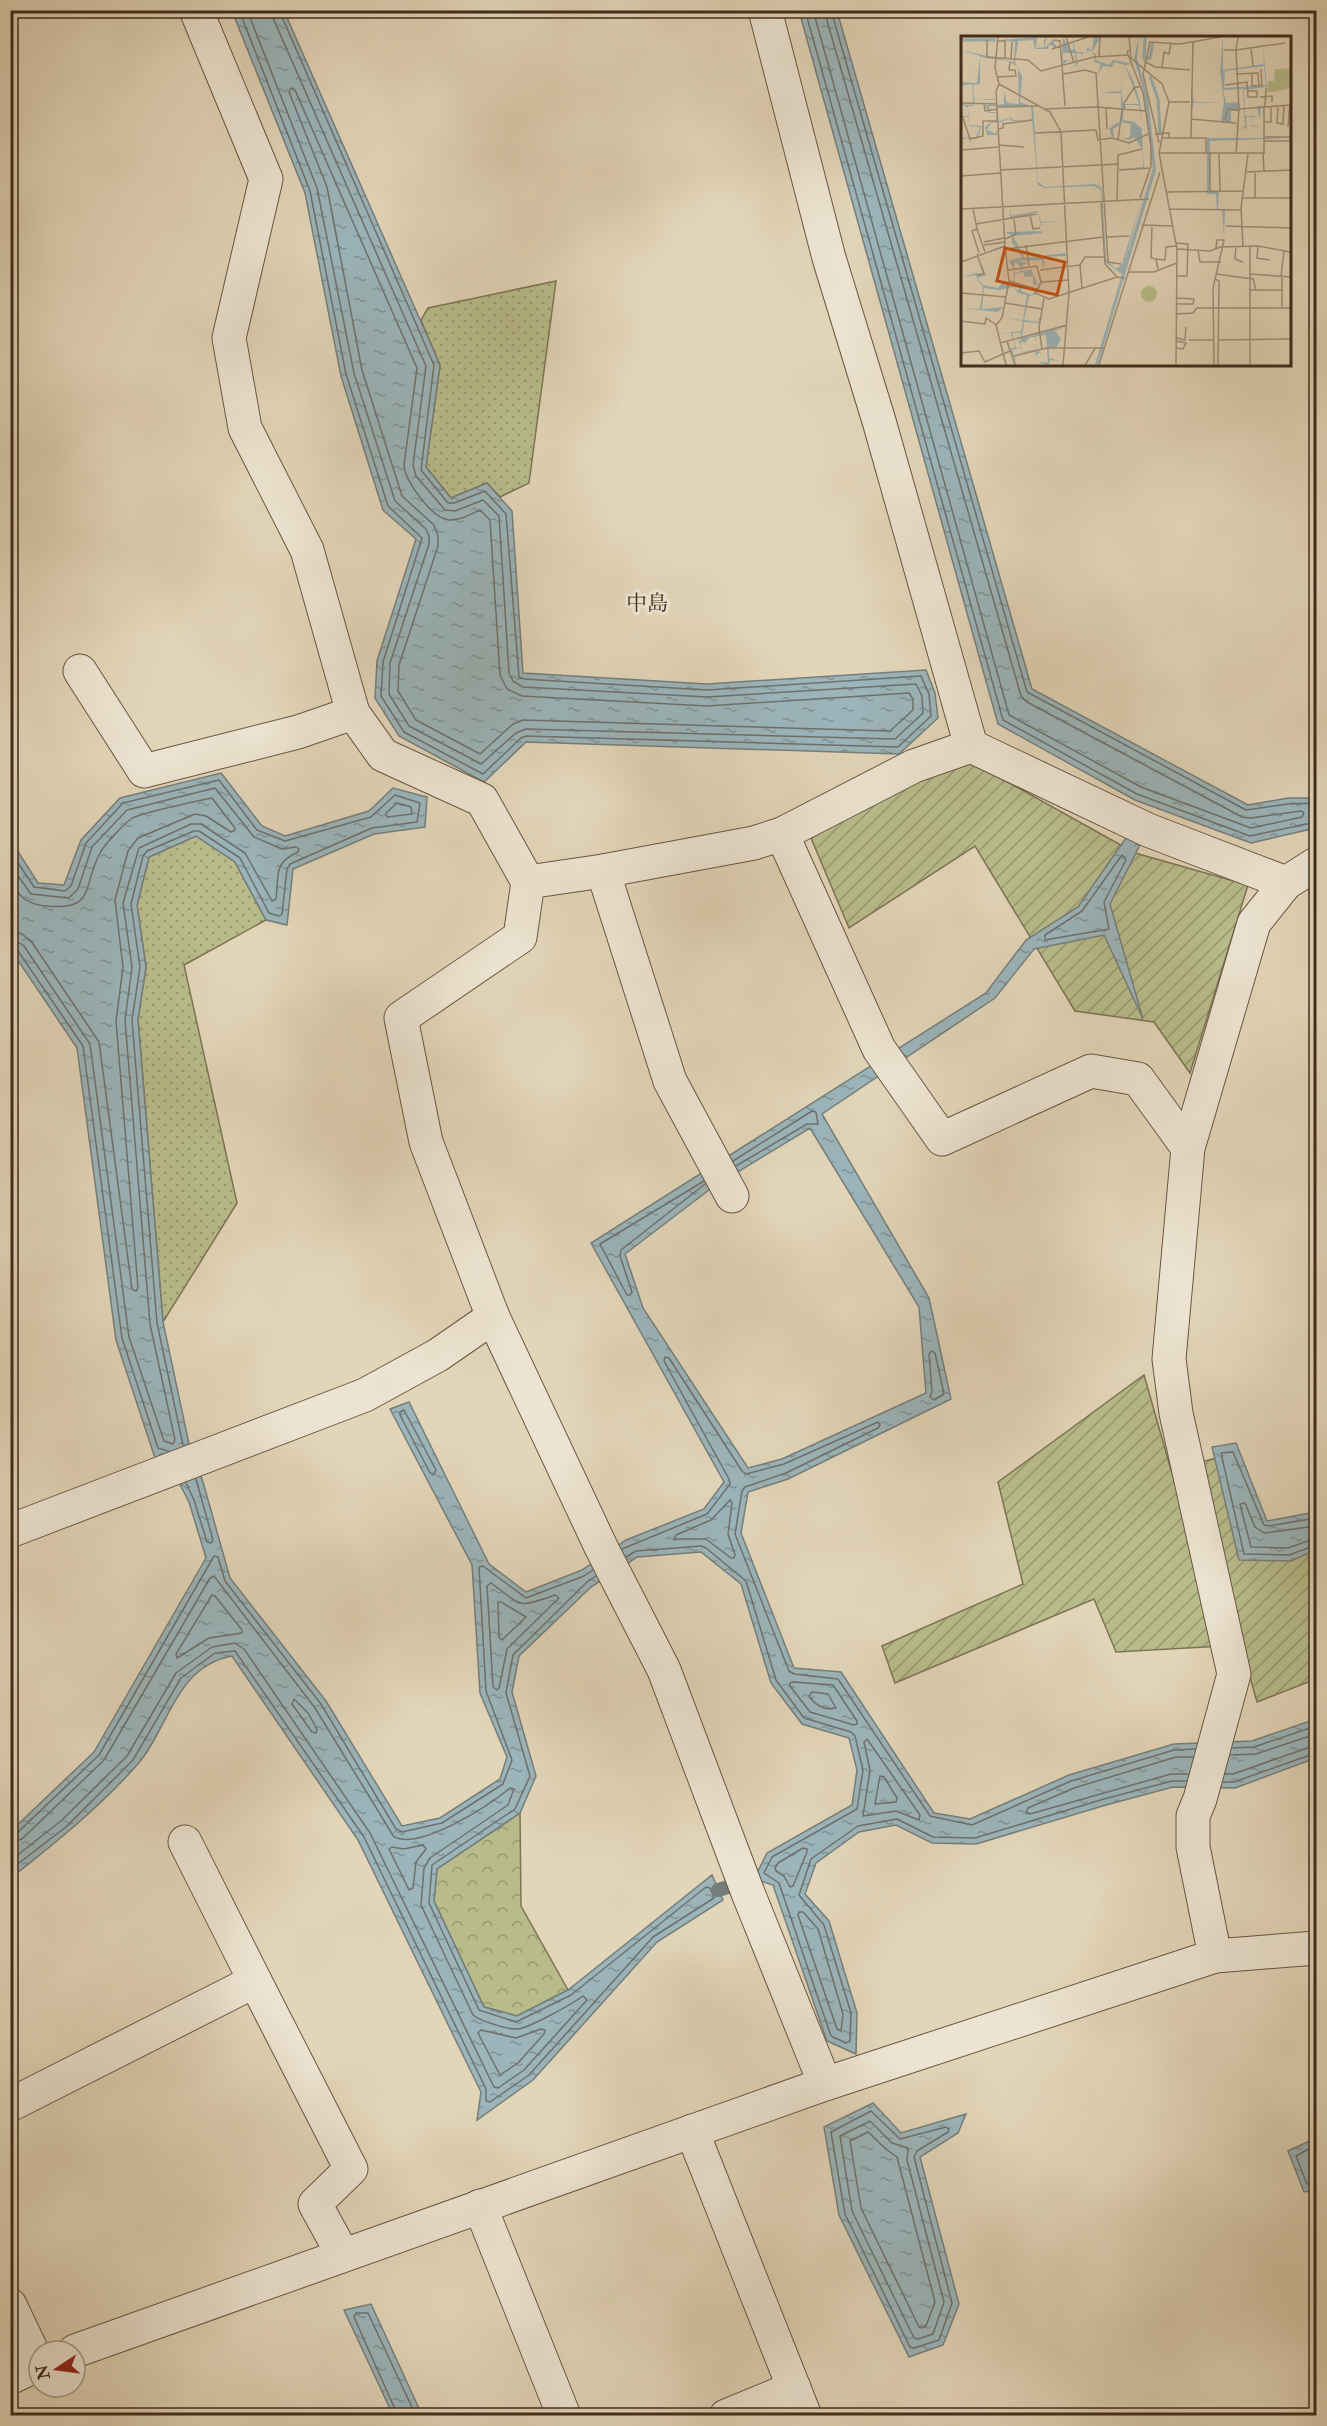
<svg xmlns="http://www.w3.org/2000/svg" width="1327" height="2426" font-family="'IM FELL Double Pica','Noto Serif JP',serif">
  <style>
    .grass { fill: url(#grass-dots); stroke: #7c7454; stroke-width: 1.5 }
    .forest { fill: url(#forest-crowns); stroke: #7c7454; stroke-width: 1.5 }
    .garden { fill: url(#garden-furrows); stroke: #7c7454; stroke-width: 1.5 }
    .water { fill: url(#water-ripples); stroke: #767e7b; stroke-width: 1.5; fill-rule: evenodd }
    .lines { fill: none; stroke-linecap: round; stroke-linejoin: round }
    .shore { stroke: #6d706c; stroke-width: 1.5 }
    .stream { stroke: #767e7b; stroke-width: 14 }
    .street-casing { stroke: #685643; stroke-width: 35 }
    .street { stroke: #ece4d1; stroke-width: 33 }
    .labels { text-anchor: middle; stroke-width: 6; stroke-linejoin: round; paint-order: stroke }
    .neighbourhood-label { font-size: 21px; fill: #3f2c1c; stroke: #ece4d1 }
    .inset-river { fill: none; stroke: #9bb5bb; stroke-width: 3 }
    .inset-road { fill: none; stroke: #a1917a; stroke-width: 1.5 }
    .view { fill: #c6500f; fill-opacity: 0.15; stroke: #c6500f; stroke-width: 3 }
    .inset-edge { fill: none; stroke: #3f2c1c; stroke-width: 3 }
  </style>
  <defs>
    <pattern id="grass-dots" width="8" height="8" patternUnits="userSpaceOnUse" patternTransform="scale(1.5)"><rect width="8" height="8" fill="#b8bc8b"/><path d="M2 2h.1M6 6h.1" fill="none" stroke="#979971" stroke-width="1.8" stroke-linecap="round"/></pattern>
    <pattern id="forest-crowns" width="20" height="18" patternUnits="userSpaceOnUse" patternTransform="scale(1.5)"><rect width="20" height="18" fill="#b8bc8b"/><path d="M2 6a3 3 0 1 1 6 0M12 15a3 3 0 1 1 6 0" fill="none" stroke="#979971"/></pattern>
    <pattern id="garden-furrows" width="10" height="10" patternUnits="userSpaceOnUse" patternTransform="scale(1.5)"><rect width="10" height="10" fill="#b8bc8b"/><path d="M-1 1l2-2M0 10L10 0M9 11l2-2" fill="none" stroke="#979971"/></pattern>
    <pattern id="water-ripples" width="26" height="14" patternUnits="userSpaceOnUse" patternTransform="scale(1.5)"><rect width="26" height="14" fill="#9bb5bb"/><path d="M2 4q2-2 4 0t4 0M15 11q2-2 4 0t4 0" fill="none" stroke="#809397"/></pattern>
  </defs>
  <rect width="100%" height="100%" fill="#e2d5b8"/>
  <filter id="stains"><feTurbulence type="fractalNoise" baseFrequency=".00333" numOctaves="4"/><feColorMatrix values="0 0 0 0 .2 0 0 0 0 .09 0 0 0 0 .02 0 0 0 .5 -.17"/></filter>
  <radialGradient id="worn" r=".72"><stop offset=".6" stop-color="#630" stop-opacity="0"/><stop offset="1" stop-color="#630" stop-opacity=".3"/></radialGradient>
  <g class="grass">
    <path d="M556 281 529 483 500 497 487 483 451 498 426 467 440 365 421 320 428 308Z"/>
    <path d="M196 836 235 862 266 920 184 965 237 1203 163 1322 138 1019 146 967 137 905 149 857Z"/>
  </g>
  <path class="forest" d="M520 1813 521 1906 568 1990 517 2016 484 2007 434 1901 437 1869Z"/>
  <g class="garden">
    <path d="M968 760 1135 853 1248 885 1190 1073 1154 1022 1075 1011 975 846 849 928 811 838 926 765Z"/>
    <path d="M1144 1375 1171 1470 1224 1456 1250 1539 1316 1545V1679L1257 1702 1241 1645 1116 1652 1094 1599 895 1683 882 1646 1023 1584 998 1482Z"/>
  </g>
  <g class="water">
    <path d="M232 11H284L440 365 426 467 451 498 487 483 512 511 523 673 707 684 926 670 935 693 938 718 899 754 526 742 484 782 399 736 375 698 377 661 416 539 383 510 341 376 305 193Z"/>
    <path d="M799 11H837L1032 689 1248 805 1288 798H1316V830H1307L1251 843 1135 800 998 724Z"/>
    <path d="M221 773 262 826 285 836 369 811 393 788 427 797 425 827 374 834 293 869 287 925 266 920 235 862 196 836 149 857 137 905 146 967 138 1019 163 1322 189 1444 203 1482 230 1578 326 1701 402 1826 440 1818 500 1779 507 1757 480 1693 472 1565 390 1409 409 1402 489 1564 526 1592 582 1570 626 1540 704 1509 724 1482 591 1243 986 993 1026 940 1078 907 1130 832 1142 841 1110 904 1143 1019 1104 935 1034 949 995 998 822 1114 929 1298 951 1399 788 1479 748 1492 741 1533 794 1668 841 1672 934 1813 970 1819 1069 1775 1174 1744 1252 1741 1316 1719V1758L1235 1788 1173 1787 1106 1805 976 1844 932 1843 896 1825 859 1832 816 1863 805 1894 829 1921 857 2013 856 2054 827 2041 773 1885 754 1879 767 1853 852 1805 857 1770 849 1738 802 1724 771 1683 741 1584 701 1552 637 1557 591 1587 519 1656 512 1692 536 1776 520 1813 437 1869 434 1901 484 2007 517 2016 568 1990 712 1875 723 1900 657 1942 533 2080 477 2120 481 2092 358 1840 232 1656C174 1667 169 1729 137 1765 99 1808 55 1843 11 1878V1831L94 1752 206 1558 189 1502 165 1456 155 1458 116 1340 77 1048 11 950 10 839 38 883 64 885 81 840 120 798ZM810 1128 919 1307 926 1393 782 1459 748 1468 643 1308 625 1254 713 1187Z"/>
    <path d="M1236 1443 1267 1521 1316 1512V1550L1291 1561 1239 1560 1212 1447Z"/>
    <path d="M873 2103 901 2133 966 2114 958 2133 920 2157 959 2304 943 2345 909 2357 839 2215 824 2127Z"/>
    <path d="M1316 2138V2190L1304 2192 1288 2151Z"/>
    <path d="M371 2304 422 2415H393L344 2310Z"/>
  </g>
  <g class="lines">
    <g class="shore">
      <path d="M239 10 310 191 346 374 388 506 422 538 383 662 381 696 404 732 483 774 521 738 526 736 898 747 931 716 929 694 921 676 707 690 524 679 519 677 506 514 485 491 454 503H448L421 470 434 365 279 10"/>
      <path d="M247 10 317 188 354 373 395 501 426 529 429 536V544L390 663 389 694 409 726 481 764 516 733 526 729 895 739 923 713 922 696 916 684 707 697 523 687 513 681 509 673 499 516 483 500 455 511 445 510 416 476 413 465 426 366 273 18 271 10"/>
      <path d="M805 10 1003 720 1137 794 1250 836 1306 824H1316"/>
      <path d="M813 10 1009 715 1141 787 1251 828 1302 817 1304 813 1301 811 1251 818 1242 817 1027 702 1021 696 824 10"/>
      <path d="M831 10 1027 692 1246 810 1288 804 1316 803"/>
      <path d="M291 88 295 90 417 368 404 465C404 481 433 519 449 520 460 521 471 514 480 510L490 520 500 675 507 689 522 696 707 706 909 693 913 699V710L890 731 523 720 513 724 480 754 416 720 398 691 399 665 438 546V536L434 525 402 496 362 370 327 187 289 92Z"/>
      <path d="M397 803 411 807 412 814 387 817 386 813Z"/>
      <path d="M10 851 34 887 65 891 71 886 86 843 123 803 219 780 257 830 285 841 371 817 395 795 420 803 417 822 372 828 290 864 287 869 282 914 279 916 269 913 240 858 199 831H194L147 851 143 856 131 904 140 967 132 1020 157 1323 183 1445"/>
      <path d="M1122 855 1126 860 1104 902 1109 929 1045 940V935L1082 911Z"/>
      <path d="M10 865 31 894 69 898 78 889 92 847 127 810 215 788 254 837 282 849 296 847 299 849 298 852C273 863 279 875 276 899L272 901 245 853 201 824H191L139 848 123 903 132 967 125 1020 150 1324 175 1440 173 1444 164 1441 129 1337 90 1044 24 946 18 942 10 940"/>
      <path d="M10 882C21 898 27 904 46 906 96 911 82 887 100 853 104 845 124 824 131 819 139 813 198 801 212 798L235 828 234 831 231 832 206 816 195 814 138 838 128 851 115 900 123 967 116 1021 138 1288 136 1291 132 1289 99 1042 31 941 22 934 10 931"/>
      <path d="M10 948 18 951 83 1046 122 1338 158 1448 168 1451"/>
      <path d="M733 1161 812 1111 816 1112 818 1124H807L736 1166"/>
      <path d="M704 1181 600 1244 627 1295H630L632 1292 620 1256 621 1250 705 1184"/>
      <path d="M932 1351 935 1353 944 1394 934 1400 930 1397 932 1392 929 1354Z"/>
      <path d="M404 1410 436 1470 434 1474 430 1473 400 1415V1412Z"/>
      <path d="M186 1483 194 1500 207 1542 211 1543 213 1540 196 1479"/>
      <path d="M730 1500 732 1503 728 1534 735 1555 734 1558H731L706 1539H674L676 1535 711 1520Z"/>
      <path d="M1316 1518 1269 1526 1264 1525 1233 1452 1221 1453 1244 1554 1289 1555 1316 1545"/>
      <path d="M1316 1526 1264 1533 1255 1527 1245 1503 1240 1504 1251 1547 1288 1548 1316 1538"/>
      <path d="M622 1549 707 1514 730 1484 729 1479 664 1361 665 1357 669 1358 742 1471 746 1474 784 1464 878 1422 880 1425 878 1428 786 1473 745 1487 742 1491 735 1534 789 1671 794 1674 838 1679 930 1816 972 1825 1071 1781 1174 1750 1195 1749"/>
      <path d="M626 1557 636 1551 701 1546 706 1548 746 1581 776 1680 804 1718 851 1732 855 1736 863 1770 857 1809 772 1857 764 1873 779 1883 831 2036 846 2043 850 2041 851 2013 824 1925 799 1895 811 1859 858 1826 897 1819 933 1837 975 1838 1104 1799 1172 1781H1186"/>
      <path d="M491 1583C523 1606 516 1609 555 1595L559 1598 507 1649 499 1688 497 1690 493 1687 487 1586Z"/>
      <path d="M212 1595 215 1596 242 1630V1633L209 1638 177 1658 176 1654Z"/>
      <path d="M498 1602H501L526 1617 502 1640 499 1637Z"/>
      <path d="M793 1682 833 1685 857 1721V1724L854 1725 810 1712 790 1686V1683Z"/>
      <path d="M812 1692 828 1694 836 1708C825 1711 815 1705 809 1696Z"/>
      <path d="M294 1699 308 1713 317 1729 316 1733 312 1732 292 1704Z"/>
      <path d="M867 1739 920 1815 919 1820 896 1811 863 1816 870 1770 864 1742Z"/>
      <path d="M1233 1748 1254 1747 1316 1726"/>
      <path d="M1231 1755 1256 1754 1316 1734"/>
      <path d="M1188 1774H1171L1030 1814 1026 1812 1028 1808 1074 1788 1176 1757H1193"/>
      <path d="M1225 1774H1233L1316 1745"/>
      <path d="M880 1776 884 1777 897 1798 896 1802 875 1804Z"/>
      <path d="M1223 1782H1234L1316 1753"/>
      <path d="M10 1835 17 1833 99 1755 214 1556 218 1557 225 1581 321 1704 396 1829 402 1832 442 1823 503 1784 512 1760 486 1691 479 1567 483 1566 526 1598 584 1576 593 1570"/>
      <path d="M10 1843 22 1839 104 1760 210 1578 214 1576 315 1708 394 1837C421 1850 488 1806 510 1788L514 1789 508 1805 430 1858 424 1868 421 1905 473 2015C480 2021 509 2030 518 2029 531 2027 572 2004 583 1996L587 2000 524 2070 498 2088 494 2087 370 1833 244 1649 235 1643 212 1647 176 1673 127 1756 62 1820 10 1861"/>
      <path d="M423 1845 426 1849 416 1862 413 1888 409 1890 389 1849 392 1847 404 1849Z"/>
      <path d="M803 1848 807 1849V1852L793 1886 790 1887 784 1876 776 1871 775 1868 778 1863Z"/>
      <path d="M10 1870 67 1826 133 1760 181 1678 215 1653 235 1651 364 1837 486 2089V2101L490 2102 529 2075 653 1937 714 1898 710 1888 706 1887 571 1995 516 2022 479 2010 429 1903 432 1865 515 1809 530 1776 506 1693 513 1655 587 1582 596 1576"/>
      <path d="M799 1912H803L818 1929 843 2014 841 2031 837 2029 798 1915Z"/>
      <path d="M541 2029 545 2030 544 2034 518 2063 500 2075 478 2033 481 2030 516 2038Z"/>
      <path d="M871 2111 900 2139 946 2127 949 2129 948 2132 917 2151 914 2157 952 2303 939 2340 914 2348 910 2347 845 2214 831 2132Z"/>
      <path d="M870 2121 892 2143 908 2148 907 2160 944 2302 933 2334 918 2339 914 2338 852 2211 840 2136Z"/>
      <path d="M868 2132 887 2150 897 2157 935 2302 926 2326 922 2328 919 2327 861 2208 850 2141Z"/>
      <path d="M1316 2145 1296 2156 1307 2184H1316"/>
      <path d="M398 2416 354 2317 356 2313H368L416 2416"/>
    </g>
    <path class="stream" d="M718 1890 745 1882"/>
    <defs>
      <g id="street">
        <path d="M196 10 266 179 229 338 245 428 307 550 353 713 383 755 482 800 528 882"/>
        <path d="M765 10 829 258 879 421 971 746"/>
        <path d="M80 671 144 771 298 732 353 713"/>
        <path d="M782 834 879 1049 942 1139 1091 1071 1138 1079 1188 1148"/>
        <path d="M603 871 670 1081 732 1196"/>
        <path d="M10 1531 365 1395 438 1355 493 1317"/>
        <path d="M185 1842 255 1981"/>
        <path d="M1215 1956 1193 1847V1816L1200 1799 1234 1674 1176 1413 1169 1359 1188 1148 1254 923 1286 883"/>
        <path d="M825 2084 748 1893 664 1670 601 1547 493 1317 426 1142 401 1018 520 937 528 882 603 871 754 843 782 834 914 766 971 746 1148 830 1286 883 1316 864"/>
        <path d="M10 2105 255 1981 351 2169 315 2204 343 2255"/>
        <path d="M692 2131 805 2416"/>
        <path d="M480 2206 564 2416"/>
        <path d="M10 2305 38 2364"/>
        <path d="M75 2351 825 2084 1215 1956 1316 1948"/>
        <path d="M10 2378 39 2364"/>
        <path d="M726 2416 794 2388"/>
      </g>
    </defs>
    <use href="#street" class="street-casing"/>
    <use href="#street" class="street"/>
  </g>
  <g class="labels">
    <g class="neighbourhood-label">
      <text x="647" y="610">中島</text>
    </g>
  </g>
  <g transform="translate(961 36)">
    <rect width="330" height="330" fill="#e2d5b8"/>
    <path d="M330 32V52L306 57 307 45H313L314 33ZM180 258a8 8 0 1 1 16 0a8 8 0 1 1-16 0Z" fill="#b8bc8b"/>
    <path d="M76 1 75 12 83 11V4L86 1 83 12 93 3V8L95 9V12L88 8 87 13H74L72 4 57 5 54 27 61 40 59 66 72 71 77 146 84 151 134 148 141 152 145 224 155 233 161 228 180 165 161 236 192 132 183 58 173 22 178 1 176 22 187 62 195 134 137 329H134L161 238 144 226 140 154 133 150 84 152 77 149 70 71 28 70 29 76H35L36 86 50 81 52 84H71L51 85 49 82 40 86 30 87 26 94 35 98 36 93V99H26L24 91 30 86 35 85V77H28L24 69H34V64L14 63 12 70H7V72L8 89 20 90 19 95 16 102H8L12 111 7 102 0 104V102L15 101 18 94V91L8 90 7 81 0 80H7V72L0 68 11 69 12 64 11 48 0 50V46L16 47 19 20 0 14 53 26 54 6 39 4ZM19 21 47 25 57 31 58 68 46 67 43 56V68L35 69 33 63H13L12 49 19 48ZM102 1 109 15 113 13 111 1 115 16H126V12L131 14 133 1 139 2 131 16 135 18V24L148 29 152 24 172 28 164 29 173 46 179 66 183 132 158 133 182 131V114L173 101 168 104 162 103 169 101 170 88 160 86V57H137L160 55 159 44 162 68H178L164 29 153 26 151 31 142 30 136 39 140 28 133 26 134 20 129 14 126 16 121 17 120 23V17H115L117 29 107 32 115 29 114 17H102V24H108L109 28 107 24 102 29 101 19ZM163 69H178L181 93 173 86 162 84ZM262 1V34L303 28 301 1 306 51 283 54 284 80H290V71V79L298 81 296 70H300L299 81H294L291 80 290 89 302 92 290 90V81H285L286 101 285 92 276 93 274 86 260 87 263 66 232 67 230 82V52L233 66H263L259 35ZM303 30 305 49 263 52 264 35ZM282 53 284 91 276 93 275 86H270V75H278L277 66 265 67 262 54ZM246 102H330L249 105V154L258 155 257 173 264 174 263 202 261 174H256L255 158H246ZM49 171 50 180 77 175 80 186 103 185 80 187 81 197 52 200 64 222 104 217 105 220 82 221 84 227 82 232 81 224 56 225 67 227 61 230 62 235 70 233 77 249 72 248V240L64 241 62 236 53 239 55 253 58 254V248H61L60 255 71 259 80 246 106 245 81 247 76 258 68 260 63 284 77 286 78 281 79 282 78 287 63 286 61 302 105 290 94 295 100 303 96 311 88 312V322L100 325 89 324 88 329 77 326 74 318 76 315 80 316 75 319 77 326H87L85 299 75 300V314L62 317 60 312 51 314 54 321 55 329 47 307 50 313 54 311 53 304 55 312H59L60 297H52V304L50 297 38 298 60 295 62 285 44 282 62 284 66 259 57 257 53 251 38 254 23 252 21 273 42 271 37 276 0 272 19 273 22 251 16 243 15 239 0 241 16 237 23 238 21 229 25 239 16 242 22 249 37 252 43 245 44 249H53L52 239 53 236 48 235 56 237 62 233 54 226 53 233 48 225 61 221 51 206V199L44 196 81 195 77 176 53 182 49 181ZM69 301H74L76 313 62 316 57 304 64 307Z" fill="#9bb5bb" fill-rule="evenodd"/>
    <path class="inset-river" d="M184 1 183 22H189L192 6M0 4H35M189 40 197 63 199 97M152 101 150 93 158 87"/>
    <path class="inset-road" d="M37 1 34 32 38 48 89 76 100 96 108 257 102 329M105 1 113 27M168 1 170 22 201 48 208 66 198 117 216 213 215 329M277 1 275 14 324 7M26 4V21L67 24 80 35 133 21 167 19M93 4 99 5 104 70M37 5H44V23M232 5 230 102H245V117M290 12 292 30M91 13 127 1M168 14 166 16 182 57 190 111V130L179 162M263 14H275L278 73 275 118M138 20 139 1M50 24 51 6M183 25 194 31 229 34M201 32 203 16 208 18 210 7M291 37V50L301 49 300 33M102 38 124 34 135 37 147 226 160 228M275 38 297 37 298 49M36 41 55 40 54 34H48L49 26M38 48 35 55 44 210M264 49 286 46 287 61H296V55H286M299 61 311 60V66M208 66H229M0 67 36 68M23 68 24 75 36 73M304 70 305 52M317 70 316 87 322 88 323 70M36 71 77 70M145 72 146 93M84 73 135 71 185 75M278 73 329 69M164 74 163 67 173 52 180 50M0 76 9 103 22 100V85H36M230 83 275 87M264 83 267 73 277 74M303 86H310V71M327 91 329 68M37 93 42 92V88L71 84M74 97 135 94 137 104 151 102 168 107 187 98M194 98 208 97V102M303 101H330M200 102H230M157 104 161 74M303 105H330M198 107 182 38 189 6 219 8 259 1M37 109 63 111M0 114 37 111M198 117H302L303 136M249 117V155M258 117 259 155M303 118V70M39 134 158 128M158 134 190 132M286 136 330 134M294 137V162M0 140 39 137M205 156 282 155M281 162H330M140 165 144 228 156 241M156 165 157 119 181 113M12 172 16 193 11 195 18 217M0 173 188 163M209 173 280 174M69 179 72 193 79 192M15 188 76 178M181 189 212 190M265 190 330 192M191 191 190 222 195 223 197 233M16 193 24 216M145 201 168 200M44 203 55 198 53 183M23 206 43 202M215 207 227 208 226 240H216M23 209 44 206M65 209 68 230M275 210 274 223 282 226M297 210 296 222 309 224M282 211 280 172 287 118M45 213 142 201M216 213 249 215 259 211 297 210 330 216M237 214 239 226H260M16 218 23 238 17 239M195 223 204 224 205 211 215 210M0 226 44 210 48 245 41 282 35 289 45 329M119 229 124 221H143M47 234 76 230 80 246 74 257 88 263 156 241 164 242M79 234 119 229 121 252M167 236H193L216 227M255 238 292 243 295 254M289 238 330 241M320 241 323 215M321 241V272M254 243 258 245 257 329M48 245 75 253M80 246 108 244M288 254H321M0 257 45 261M44 267 81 273M216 268H232L233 263 216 262M216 278 232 277 236 272H330M0 285 24 288 25 282 35 289M216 302 224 304 225 291M228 304H253M257 304 330 303M46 305 54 329M39 307 106 289M215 312 222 313 225 307 216 305M81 313 78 292 83 262M0 317 18 315 24 326 49 315M53 320 86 312H143M124 329 135 311M138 329 199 136M253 329 252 252 263 204H256L255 212M289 329V211"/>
    <path class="view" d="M44 212 104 226 96 259 36 245Z"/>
    <rect width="330" height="330" class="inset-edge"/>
  </g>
  <rect width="1327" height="2426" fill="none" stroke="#e2d5b8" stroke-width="36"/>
  <rect x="12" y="12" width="1303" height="2402" fill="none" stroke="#3f2c1c" stroke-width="3"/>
  <rect x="18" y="18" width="1291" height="2390" fill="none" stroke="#3f2c1c" stroke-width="1.5"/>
  <g transform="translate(57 2369) rotate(257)"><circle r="28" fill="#ece4d1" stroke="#a79a89" stroke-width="1.5"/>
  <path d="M0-4.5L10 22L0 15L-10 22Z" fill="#8f2418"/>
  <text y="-9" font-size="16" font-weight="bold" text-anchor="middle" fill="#3f2c1c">N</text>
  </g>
  <rect width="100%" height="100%" filter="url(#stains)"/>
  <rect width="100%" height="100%" fill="url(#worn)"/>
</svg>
